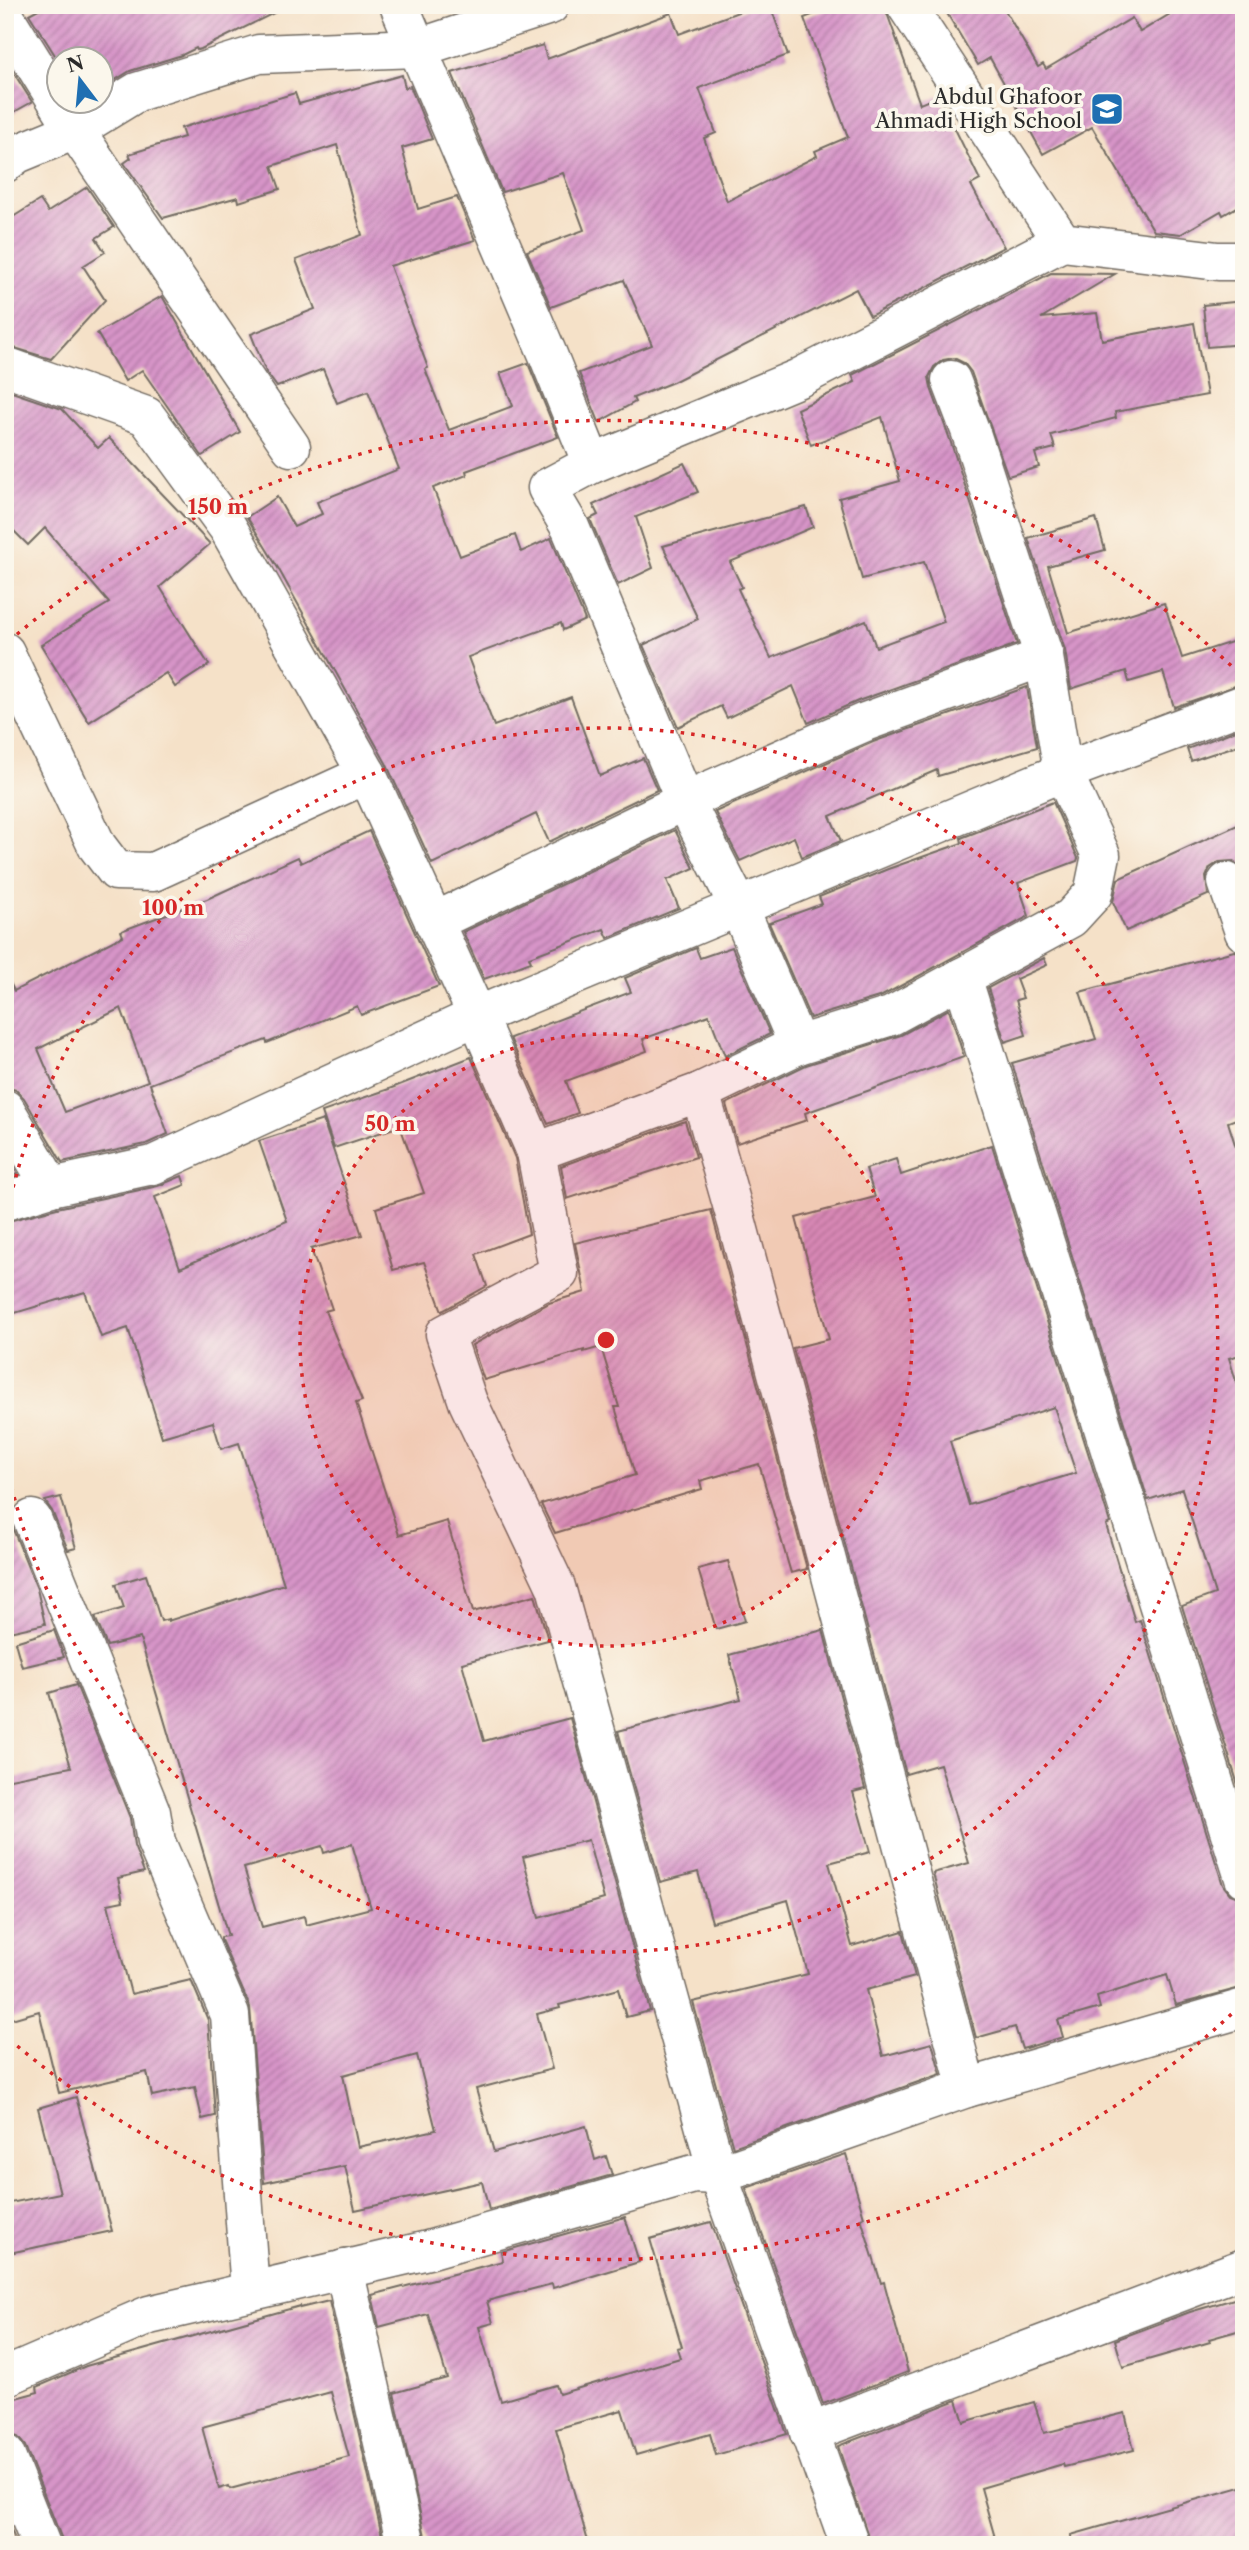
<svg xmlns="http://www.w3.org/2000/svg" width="1249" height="2550" font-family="'Libre Caslon Text',serif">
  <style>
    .building { fill: url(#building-hatch); fill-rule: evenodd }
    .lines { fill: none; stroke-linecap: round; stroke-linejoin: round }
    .minor-casing { stroke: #726b62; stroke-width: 41 }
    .tertiary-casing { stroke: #726b62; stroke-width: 41 }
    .minor { stroke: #fff; stroke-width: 38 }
    .tertiary { stroke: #fff; stroke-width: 38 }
    .ring { fill: none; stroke: #d62828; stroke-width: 3.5; stroke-dasharray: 3.5 7 }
    .labels { text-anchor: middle; stroke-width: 7; stroke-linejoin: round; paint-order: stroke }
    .poi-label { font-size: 21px; fill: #2b2b2b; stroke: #fbf7ec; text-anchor: end }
    .centre { fill: #d62828; stroke: #fbf7ec; stroke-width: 3.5 }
    .ring-label { font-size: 21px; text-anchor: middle; font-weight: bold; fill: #d62828; stroke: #fbf7ec; stroke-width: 7; stroke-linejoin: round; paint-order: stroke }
  </style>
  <defs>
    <pattern id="building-hatch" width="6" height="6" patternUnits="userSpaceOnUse" patternTransform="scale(1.75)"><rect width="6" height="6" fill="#d794c8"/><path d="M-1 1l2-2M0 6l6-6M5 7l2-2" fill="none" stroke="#af79a3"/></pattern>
  </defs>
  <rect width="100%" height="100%" fill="#fbf7ec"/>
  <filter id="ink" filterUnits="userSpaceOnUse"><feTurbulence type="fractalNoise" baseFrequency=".0143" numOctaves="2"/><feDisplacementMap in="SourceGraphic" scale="14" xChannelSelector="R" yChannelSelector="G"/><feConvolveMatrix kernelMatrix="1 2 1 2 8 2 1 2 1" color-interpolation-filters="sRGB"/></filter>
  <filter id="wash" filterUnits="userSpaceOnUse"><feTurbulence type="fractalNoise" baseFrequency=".00686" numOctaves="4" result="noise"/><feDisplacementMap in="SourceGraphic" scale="28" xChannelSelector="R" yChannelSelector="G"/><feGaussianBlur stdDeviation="1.57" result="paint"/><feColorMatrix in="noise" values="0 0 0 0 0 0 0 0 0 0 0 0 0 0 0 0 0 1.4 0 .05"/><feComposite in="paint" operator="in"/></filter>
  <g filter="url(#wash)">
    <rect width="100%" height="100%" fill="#f5e1c8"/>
    <g id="blocks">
      <g class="building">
        <path d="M46 5H290L201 49 197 50 196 48 182 55 130 71 102 88V60H60V63L29 14Z"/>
        <path d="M757 5H770L788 55 699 88 716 133 704 138 727 201 817 156 815 151 848 137 804 18 838 5H884L920 104 939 96 980 180 971 185 1004 247 870 316 856 289 673 382 633 398 635 402 599 422 579 373 652 345 624 280 551 307 527 251 584 230 563 173 502 192 452 73 543 45 547 59 671 13 679 34Z"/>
        <path d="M942 5H1002L1038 67 1043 64 1046 69 1132 18 1140 32 1185 5H1244V203L1223 215 1221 211 1181 234 1154 231 1092 127 1043 154 990 58 978 65Z"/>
        <path d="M5 59 32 102 5 117Z"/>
        <path d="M402 75 405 88 410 86 432 139 402 148 418 209 457 197 475 240 390 266 428 368 425 369 449 430 513 406 500 373 528 363 558 437 466 471 467 475 433 488 460 556 515 535 521 552 551 538 585 620 563 630 561 623 468 657 494 726 571 697 600 776 643 758 657 790 549 842 536 814 432 864 386 763 278 568 247 517 277 497 294 527 322 514 317 502 399 469 368 391 337 403 323 369 277 387 266 372 251 334 315 309 296 260 362 235 337 145 272 166 280 189 239 202 238 197 163 218 124 163 131 158 129 154 184 137 181 128 295 93 299 104Z"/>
        <path d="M87 187 114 227 96 238 105 252 83 266 105 300 51 359 5 345V222L40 200 48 212Z"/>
        <path d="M1051 273 1115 274 1041 318 1097 313 1102 340 1194 323 1207 395 1115 412 1116 418 1051 435 1055 448 1035 453 1039 467 1008 476 971 372 964 363 954 358 943 360 934 367 929 377 931 388 949 437 1017 644 858 701 808 723 793 686 727 718 721 706 678 727 643 645 698 619 663 546 806 507 813 527 730 562 742 587 738 589 771 658 866 620 876 647 944 622 924 562 862 579 839 498 900 481 882 417 811 445 797 409 855 382 852 375Z"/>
        <path d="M162 296 240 432 202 456 142 370 125 381 97 333Z"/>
        <path d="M1244 301V344L1207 347 1203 305Z"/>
        <path d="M9 391 62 409 98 448 109 438 210 544 160 587 209 665 175 687 166 673 89 722 41 645 109 603 45 528 28 545 5 522V395Z"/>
        <path d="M684 463 698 492 636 517 653 568 618 585 590 519 598 515 593 505Z"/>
        <path d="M1096 518 1105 550 1048 566 1068 633 1164 603 1182 658 1244 638V683L1174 707 1163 672 1129 682 1126 671 1071 689 1065 650 1028 538Z"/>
        <path d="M1027 687 1037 747 938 776 937 770 830 816 841 841 802 857 794 837 740 861 715 812 873 742Z"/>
        <path d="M1244 727V743L1191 761 1187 749Z"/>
        <path d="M1053 802 1078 858 1077 861 1018 883 1029 916 882 996 810 1018 769 923 822 904 819 897 888 869 962 843 961 838Z"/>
        <path d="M1244 822V869L1232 861 1219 862 1210 868 1206 877 1208 895 1126 931 1113 902 1118 879Z"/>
        <path d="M675 830 694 868 667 880 679 908 608 938 604 929 529 957 531 962 484 979 463 932Z"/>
        <path d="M369 831 439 986 361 1015 357 1006 267 1043 266 1040 150 1084 168 1134 146 1144 62 1162 24 1098 16 1090 5 1087V972L14 991 123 936 121 931 207 899 298 857 301 863ZM121 1008 148 1081 65 1112 38 1049Z"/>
        <path d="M732 947 770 1034 725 1056 709 1015 643 1039 647 1051 566 1081 578 1113 548 1124 510 1038 631 992 625 978 696 948 700 958Z"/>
        <path d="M1234 951 1244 953V1116L1228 1122 1244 1173V1354L1229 1358 1244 1407V1804L1182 1606 1215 1594 1182 1489 1148 1500 1012 1063 1096 1039 1080 992Z"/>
        <path d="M1044 958 1047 965 1016 979 1023 998 1016 1000 1026 1035 1005 1042 988 988Z"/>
        <path d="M949 1009 964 1057 805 1113 807 1120 737 1143 726 1104 806 1065 901 1035Z"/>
        <path d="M471 1057 515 1158 529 1234 476 1254 487 1286 442 1311 424 1262 393 1270 376 1208 424 1193 400 1126 334 1148 322 1112 389 1089Z"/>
        <path d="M323 1120 362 1235 311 1249 332 1309 325 1311 362 1401 356 1403 399 1535 447 1521 473 1612 535 1595 548 1640 462 1663 484 1741 570 1718 650 2011 626 2017 618 1989 559 2005 560 2008 537 2014 552 2069 476 2089 494 2152 586 2126 595 2160 606 2156 612 2175 489 2210 482 2182 355 2210 345 2166 264 2183 250 2007 221 1940V1937L228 1936 140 1638 107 1646 95 1617 124 1608 116 1584 146 1575 161 1621 168 1619V1621L284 1584 239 1443 221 1449 213 1422 162 1437 128 1328 101 1337 85 1292 5 1316V1222L57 1208 158 1186 182 1176 185 1185 155 1197 180 1268 287 1221 259 1141ZM588 1840 604 1899 539 1918 523 1857ZM352 1844 371 1908 306 1925 304 1916 262 1927 244 1868 322 1846 324 1853ZM417 2055 436 2130 358 2147 343 2075Z"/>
        <path d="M685 1121 696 1157 567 1199 561 1166Z"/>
        <path d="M992 1145 1110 1523 1106 1525 1135 1622 1140 1620 1223 1885 1230 1894 1244 1899V1987L1176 2005 1167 1975 1097 1997 1100 2008 1058 2020 1063 2037 1022 2049 1015 2027 976 2038 933 1873 969 1863 940 1764 906 1774 793 1348 829 1339 796 1218 875 1197 866 1169 896 1159 901 1175ZM1054 1407 1076 1473 969 1505 950 1441Z"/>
        <path d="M5 1152 18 1174 5 1178Z"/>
        <path d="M711 1210 807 1569 791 1573 759 1464 700 1481 702 1489 555 1533 541 1504 635 1475 615 1407H619L601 1347 584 1352V1350L484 1380 472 1345 549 1303 585 1292 575 1243Z"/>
        <path d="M61 1497 76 1548 68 1550 52 1511 45 1501Z"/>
        <path d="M5 1511H12L10 1517 12 1527 37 1589 45 1624 5 1633Z"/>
        <path d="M728 1561 745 1621 716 1629 698 1569Z"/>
        <path d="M54 1630 64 1657 22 1667 15 1642Z"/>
        <path d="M823 1630 865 1789 853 1792 870 1852 829 1863 852 1946 903 1931 915 1977 866 1990 883 2056 932 2043 941 2074 733 2147 693 2002 808 1974 788 1900 712 1922 698 1872 660 1882 618 1731 741 1699 729 1655Z"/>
        <path d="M75 1682 130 1818 134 1846 144 1872 118 1878 123 1901 108 1904 131 1994 191 1980 208 2020 215 2116 202 2119 195 2087 152 2096 147 2072 59 2093 39 2011 5 2021V1780L71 1767 49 1693 76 1685Z"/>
        <path d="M76 2097 112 2231 5 2254V2204L60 2193 38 2108Z"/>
        <path d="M846 2154 864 2217 861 2218 881 2283 884 2282 908 2372 823 2404 746 2188Z"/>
        <path d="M625 2217 639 2262 553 2288 552 2284 487 2301 493 2323 479 2327 501 2401 556 2385 559 2394 680 2358 677 2348 682 2347 650 2239 711 2222 787 2434 716 2455 710 2434 636 2455 622 2410 556 2429 589 2545H427L394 2393 447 2378 428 2314 379 2327 372 2295 503 2261 501 2252Z"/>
        <path d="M1244 2296V2329L1209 2339 1210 2342 1123 2367 1115 2340 1190 2312Z"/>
        <path d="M329 2301 384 2545H62L61 2537 25 2446 18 2437 5 2433V2401L38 2392 37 2387 86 2366 300 2306V2308ZM331 2392 349 2457 230 2489 229 2486 219 2489 202 2427Z"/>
        <path d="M957 2400 964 2422 1034 2402 1044 2433 1125 2413 1134 2450 1064 2467 1063 2464 981 2488 997 2545H871L838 2446Z"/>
        <path d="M1244 2486V2545H1072L1071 2535Z"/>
        <path d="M5 2514 17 2545H5Z"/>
      </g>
    </g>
  </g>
  <g filter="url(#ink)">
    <use href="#blocks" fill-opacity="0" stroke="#726b62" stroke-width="2"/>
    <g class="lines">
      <defs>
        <g id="minor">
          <path d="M399 5 548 355 592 464"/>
          <path d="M906 5 1062 242 1218 261H1244"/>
          <path d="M5 17 75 130 291 447"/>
          <path d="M5 366 146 416 228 528 367 774 477 1016 536 1152"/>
          <path d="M5 652 97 846 116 871 153 872 367 774"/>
          <path d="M1227 882 1244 932"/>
          <path d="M434 922 685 801 865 722 1044 657"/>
          <path d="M962 977 1244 1878"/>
          <path d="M798 1045 739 907 685 801 570 527 547 488 592 464 799 378 1062 242"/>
          <path d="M700 1092 738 1226 967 2088"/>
          <path d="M5 1109 51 1187"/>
          <path d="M5 1201 51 1187 153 1165 477 1016 1063 772 1244 704"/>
          <path d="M32 1519 151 1812 156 1842 230 2015 250 2291"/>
          <path d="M344 2269 406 2545"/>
          <path d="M5 2377 149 2315 428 2250 694 2174 718 2175 967 2088 1244 2008"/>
          <path d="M809 2433 1244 2268"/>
          <path d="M5 2454 41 2545"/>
          <path d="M850 2545 718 2175 556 1587 468 1402 445 1334 559 1273 536 1152 700 1092 798 1045 891 1016 1071 918 1093 894 1101 855 1063 772 1044 657 970 430 951 380"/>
        </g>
        <path id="tertiary" d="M5 163 17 154 75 130 137 92 259 54 418 48 550 5"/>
      </defs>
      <use href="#minor" class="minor-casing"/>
      <use href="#tertiary" class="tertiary-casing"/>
      <use href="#minor" class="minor"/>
      <use href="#tertiary" class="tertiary"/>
    </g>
  </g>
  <circle cx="606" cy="1340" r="306" fill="#d62828" fill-opacity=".12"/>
  <g class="ring">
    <circle cx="606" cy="1340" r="306"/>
    <path d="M6 1218A612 612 0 1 1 6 1462"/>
    <path d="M1239 2007A919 919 0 0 1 9 2039M9 641A919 919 0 0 1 1239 673"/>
  </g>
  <defs>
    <symbol id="school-square" viewBox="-11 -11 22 22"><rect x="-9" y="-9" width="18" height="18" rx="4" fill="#1f6fb2" stroke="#fbf7ec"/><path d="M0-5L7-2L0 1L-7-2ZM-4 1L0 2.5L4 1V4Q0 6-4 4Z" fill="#fff"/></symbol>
  </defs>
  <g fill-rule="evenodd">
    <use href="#school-square" x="1088" y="90" width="38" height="38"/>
  </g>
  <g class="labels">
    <g class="poi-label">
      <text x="1082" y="104">Abdul Ghafoor<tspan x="1082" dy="24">Ahmadi High School</tspan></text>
    </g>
  </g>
  <circle cx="606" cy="1340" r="10" class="centre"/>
  <g class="ring-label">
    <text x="218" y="514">150 m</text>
    <text x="173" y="915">100 m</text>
    <text x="390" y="1131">50 m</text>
  </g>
  <rect width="1249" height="2550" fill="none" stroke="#fbf7ec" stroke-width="28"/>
  <g transform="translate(80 80) rotate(344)"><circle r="33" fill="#fbf7ec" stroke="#a8a59f" stroke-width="2"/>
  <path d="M0-5L12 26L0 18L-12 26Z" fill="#1f6fb2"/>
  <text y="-10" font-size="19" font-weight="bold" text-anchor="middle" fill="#2b2b2b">N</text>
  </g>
</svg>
